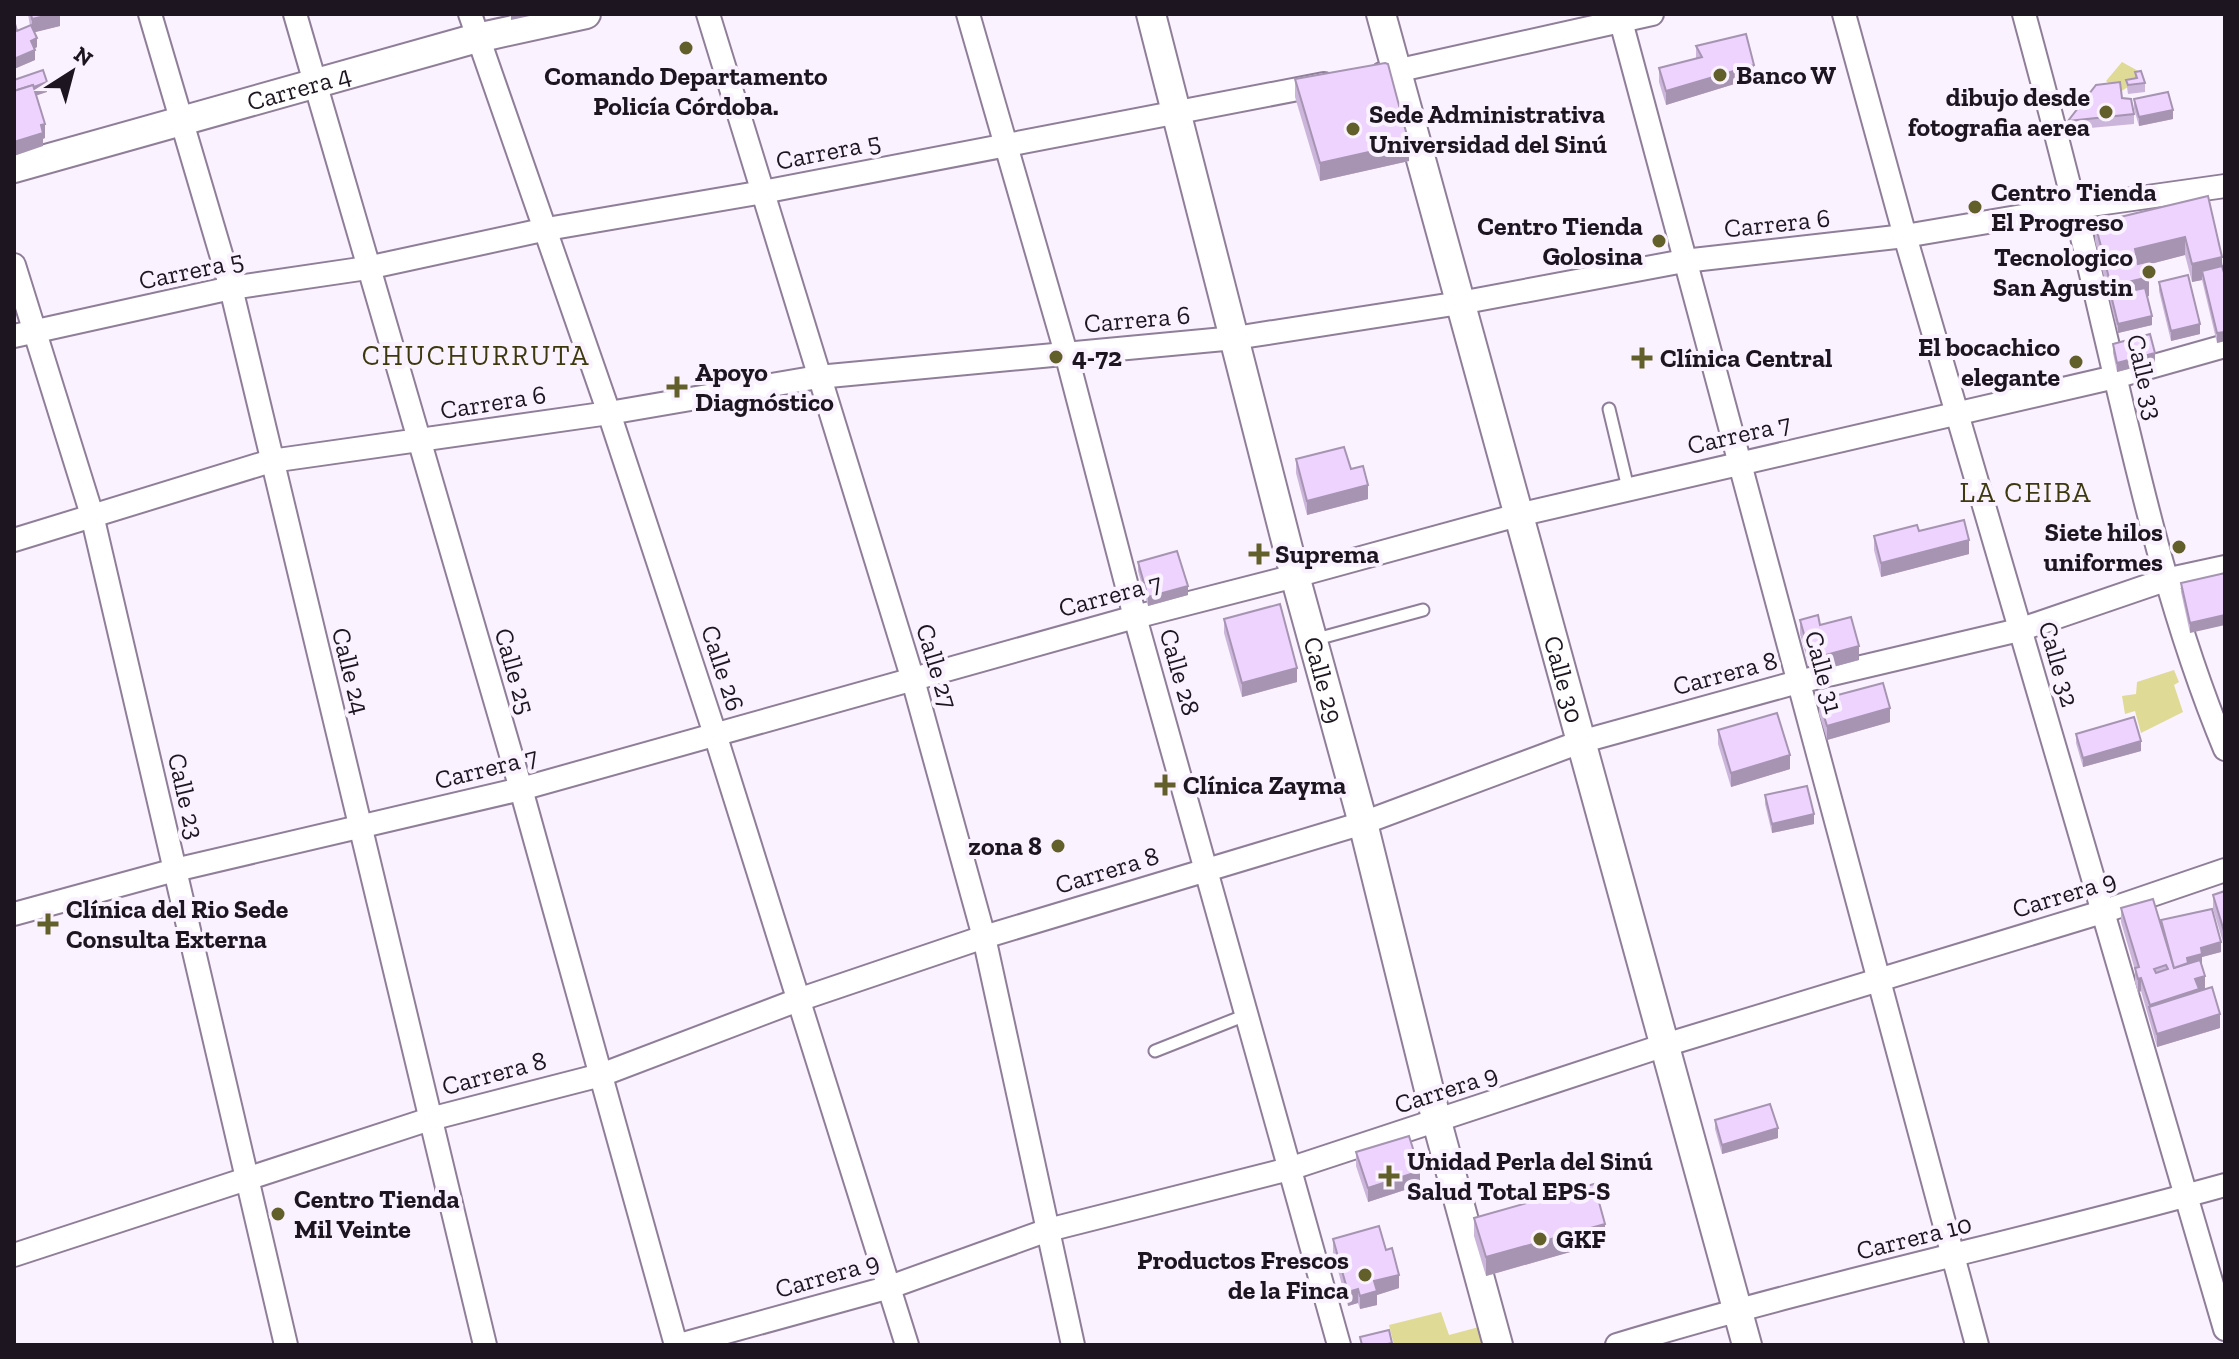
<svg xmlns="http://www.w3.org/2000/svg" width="2239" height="1359" font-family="'Zilla Slab',serif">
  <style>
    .green { fill: #dfda95 }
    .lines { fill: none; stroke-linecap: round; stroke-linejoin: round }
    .service-casing { stroke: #8f7e99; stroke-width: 15 }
    .minor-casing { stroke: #8f7e99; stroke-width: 26 }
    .tertiary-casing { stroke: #8f7e99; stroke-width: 32 }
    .service { stroke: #fff; stroke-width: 11 }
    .minor { stroke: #fff; stroke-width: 22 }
    .tertiary { stroke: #fff; stroke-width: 28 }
    .wall { fill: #ccb5da }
    .shaded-wall { fill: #a694b2 }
    .building { fill: #edd3fe; stroke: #a694b2; stroke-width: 2; fill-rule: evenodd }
    .poi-dot { fill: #635f2b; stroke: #faf2ff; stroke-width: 3 }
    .labels { text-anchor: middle; stroke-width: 8; stroke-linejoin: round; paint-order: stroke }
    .poi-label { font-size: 26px; font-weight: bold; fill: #1d1621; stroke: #faf2ff; text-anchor: start }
    .street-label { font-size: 26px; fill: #1d1621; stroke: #faf2ff }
    .neighbourhood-label { font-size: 28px; letter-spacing: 2px; fill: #3c390f; stroke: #faf2ff }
  </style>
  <rect width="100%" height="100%" fill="#faf2ff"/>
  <g class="green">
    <path d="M2122 62 2140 72 2134 83 2120 92 2106 81Z"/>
    <path d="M2174 670 2179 682 2174 685 2183 712 2141 733 2135 711 2125 714 2122 696 2136 694 2137 682Z"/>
    <path d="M1441 1312 1449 1335 1479 1327 1484 1345H1394L1389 1325Z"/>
  </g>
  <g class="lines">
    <defs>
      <g id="service">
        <path d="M1609 409 1628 488"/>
        <path d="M1313 640 1423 610"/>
        <path d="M1155 1051 1246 1015"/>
      </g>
      <g id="minor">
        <path d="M150 14 231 288 485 1345"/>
        <path d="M295 14 521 789 676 1345"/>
        <path d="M470 14 609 413 715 734 907 1345"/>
        <path d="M708 14 913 680 984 937 1073 1345"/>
        <path d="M968 14 1066 353 1135 617 1339 1345"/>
        <path d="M1619 14 1977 1345"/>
        <path d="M1844 14 1905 236 2225 1329"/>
        <path d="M2024 14C2052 117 2079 221 2103 325 2137 468 2168 612 2225 749"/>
        <path d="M1382 74 1652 14"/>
        <path d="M14 265 92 515 286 1345"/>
        <path d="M14 336 231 288 367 268 547 229 763 192 1324 84"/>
        <path d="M14 540 271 461 609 413 818 377 1235 338 1460 303 1684 261 1905 236 2076 207 2225 186"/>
        <path d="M14 914 175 870 521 789 1135 617 1295 576 1518 515 2115 377 2225 346"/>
        <path d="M14 1255 430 1119 601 1075 798 1000 984 937 1363 823 1580 742 1798 682 2019 630 2165 580 2225 567"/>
        <path d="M679 1345 890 1287 1048 1230 1289 1169 1665 1045 2102 912 2225 870"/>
        <path d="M1617 1345C1818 1284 2023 1241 2225 1185"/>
      </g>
      <g id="tertiary">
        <path id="s1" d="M1151 14 1295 576 1363 823 1437 1122 1498 1345"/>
        <path id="s2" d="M1381 14 1747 1345"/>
        <path id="s3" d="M14 168 477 38 586 14"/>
      </g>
    </defs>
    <use href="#service" class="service-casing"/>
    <use href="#minor" class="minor-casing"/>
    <use href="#tertiary" class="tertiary-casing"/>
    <use href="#service" class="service"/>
    <use href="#minor" class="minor"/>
    <use href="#tertiary" class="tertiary"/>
  </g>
  <g class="wall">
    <path d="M28 14H60V26L34 32 37 47 34 49 35 60 14 69V20L17 31 30 26Z"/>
    <path d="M1696 46 1754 78 1666 105 1659 82V68L1696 59Z"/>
    <path d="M2135 72 2145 83V92L2128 94 2126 80 2135 79Z"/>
    <path d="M1295 79 1409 161 1320 181 1295 97Z"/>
    <path d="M2122 98 2134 114V124L2068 130V121Z"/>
    <path d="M2134 99 2173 119 2139 126 2134 109Z"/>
    <path d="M2208 196 2225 276V341L2217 343 2202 280 2192 282 2185 255 2146 265 2149 296H2147L2152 325 2118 333 2095 241V223Z"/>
    <path d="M2159 282 2200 334 2171 341 2159 291Z"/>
    <path d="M2113 344 2155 362 2117 372 2113 353Z"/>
    <path d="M1296 459 1351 469 1368 499 1307 515 1296 473Z"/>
    <path d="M1919 531 1969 554 1881 577 1874 550V536Z"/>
    <path d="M1138 562 1188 595 1148 606 1138 571Z"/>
    <path d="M2225 573 2190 633 2181 592V583Z"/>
    <path d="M1224 619 1297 682 1242 697 1224 633Z"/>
    <path d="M1800 620 1820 625 1859 660 1811 673 1800 634Z"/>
    <path d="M1819 700 1890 722 1827 740 1819 714Z"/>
    <path d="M1718 730 1790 769 1731 787 1718 744Z"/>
    <path d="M2076 734 2141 751 2083 767 2076 743Z"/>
    <path d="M1765 795 1814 824 1772 833 1765 804Z"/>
    <path d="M2225 891 2224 945 2213 909V895Z"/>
    <path d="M2121 908 2161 924 2221 952 2202 957 2201 964 2205 989 2220 1028 2157 1047 2141 991 2138 993 2135 982V970L2121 922Z"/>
    <path d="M1715 1120 1778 1138 1722 1154 1715 1129Z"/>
    <path d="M1356 1152 1420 1185 1368 1202 1356 1166Z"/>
    <path d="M1474 1218 1605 1242 1486 1276 1474 1236Z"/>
    <path d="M1333 1239 1386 1250 1399 1288 1377 1295V1305L1360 1309 1358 1303 1348 1306 1333 1253Z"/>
  </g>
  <g class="shaded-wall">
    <path d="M54 14H60V26L32 33V19Z"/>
    <path d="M511 14H539L511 20Z"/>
    <path d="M37 38V47L31 50V41Z"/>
    <path d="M35 50V60L14 69V59Z"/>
    <path d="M1754 65V78L1666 105V91Z"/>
    <path d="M47 82V92L14 103V94Z"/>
    <path d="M2173 110V119L2139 126V117Z"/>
    <path d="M45 124V138L43 139V146L14 156V142L41 125Z"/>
    <path d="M1409 143V161L1320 181V163Z"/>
    <path d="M2185 237V255L2135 268V249Z"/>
    <path d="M2222 257V275L2202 271V280L2192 282V264Z"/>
    <path d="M2149 277V296L2113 304 2111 296V286Z"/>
    <path d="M2152 316V325L2118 333V324Z"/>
    <path d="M2200 324V334L2171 341V331Z"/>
    <path d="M2225 332V341L2217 343V333Z"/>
    <path d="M2155 353V362L2117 372V363Z"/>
    <path d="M1368 485V499L1307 515V501Z"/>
    <path d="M1969 540V554L1881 577V563Z"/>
    <path d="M1188 586V595L1148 606V597Z"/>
    <path d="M2225 615V625L2190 633V623Z"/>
    <path d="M1859 646V660L1811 673V659Z"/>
    <path d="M1297 668V682L1242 697V683Z"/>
    <path d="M1890 708V722L1827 740V726Z"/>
    <path d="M2141 741V751L2083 767V758Z"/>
    <path d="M1790 755V769L1731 787V773Z"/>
    <path d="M1814 814V824L1772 833V824Z"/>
    <path d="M2221 942V952L2202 957V964L2187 968V958L2201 948Z"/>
    <path d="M2205 976V990L2150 1009V1005L2195 979Z"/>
    <path d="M2141 978V991L2138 993V979Z"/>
    <path d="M2220 1014V1028L2157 1047V1034Z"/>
    <path d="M1778 1128V1138L1722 1154V1145Z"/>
    <path d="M1420 1171V1185L1368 1202V1188Z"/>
    <path d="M1605 1224V1242L1486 1276V1257Z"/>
    <path d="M1399 1275V1288L1377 1295V1305L1360 1309V1296L1374 1281Z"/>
    <path d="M1358 1289V1303L1348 1306V1292Z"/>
  </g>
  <g class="building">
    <path d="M31 14H54L32 19Z"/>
    <path d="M14 20 17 31 31 25 37 38 31 41 35 50 14 59Z"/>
    <path d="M1746 34 1754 65 1666 91 1659 68 1702 57 1696 46Z"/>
    <path d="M1385 63 1388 64 1409 143 1320 163 1295 79Z"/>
    <path d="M43 70 47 82 34 87 33 85 14 91V80Z"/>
    <path d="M2141 71 2145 83 2128 85 2126 80 2137 78 2135 72Z"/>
    <path d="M2120 82 2122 98 2131 99 2134 114 2068 121 2096 85Z"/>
    <path d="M33 85 45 124 41 125 43 133 14 142V91Z"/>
    <path d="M2168 92 2173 110 2139 117 2134 99Z"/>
    <path d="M2208 196 2222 257 2192 264 2185 237 2135 249 2138 264 2146 262 2149 277 2111 286 2095 223Z"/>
    <path d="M2222 266 2225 276V332L2217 333 2202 271Z"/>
    <path d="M2188 275 2200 324 2171 331 2159 282Z"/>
    <path d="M2145 288 2152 316 2118 324 2111 295Z"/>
    <path d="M2150 334 2155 353 2117 363 2113 344Z"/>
    <path d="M1344 447 1351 469 1363 466 1368 485 1307 501 1296 459Z"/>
    <path d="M1964 520 1969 540 1881 563 1874 536 1917 525 1919 531Z"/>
    <path d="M1177 551 1188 586 1148 597 1138 562Z"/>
    <path d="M2225 573V615L2190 623 2181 583Z"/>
    <path d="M1280 604 1297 668 1242 683 1224 619Z"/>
    <path d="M1818 615 1820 625 1851 617 1859 646 1811 659 1800 620Z"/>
    <path d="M1883 683 1890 708 1827 726 1819 700Z"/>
    <path d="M1777 713 1790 755 1731 773 1718 730Z"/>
    <path d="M2134 717 2141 741 2083 758 2076 734Z"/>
    <path d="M1807 786 1814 814 1772 824 1765 795Z"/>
    <path d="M2225 891V930L2224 931 2213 895Z"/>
    <path d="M2153 899 2174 968 2200 960 2205 976 2195 979 2199 989 2150 1005 2141 978 2138 979 2135 968 2139 967 2121 908ZM2166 965 2168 969 2156 973 2154 969Z"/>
    <path d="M2212 909 2221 942 2201 948 2202 954 2187 958 2188 963 2174 968 2161 920Z"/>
    <path d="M2212 987 2220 1014 2157 1034 2149 1007Z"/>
    <path d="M1770 1104 1778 1128 1722 1145 1715 1120Z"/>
    <path d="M1409 1136 1420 1171 1368 1188 1356 1152Z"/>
    <path d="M1594 1184 1605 1224 1486 1257 1474 1218Z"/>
    <path d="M1379 1226 1386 1250 1392 1248 1399 1275 1374 1281 1377 1291 1360 1296 1358 1289 1348 1292 1333 1239Z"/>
    <path d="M1389 1330 1392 1343 1383 1345H1362L1360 1337Z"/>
  </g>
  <g class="poi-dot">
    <circle cx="686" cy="48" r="8"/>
    <circle cx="1720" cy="75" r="8"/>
    <circle cx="2106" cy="112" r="8"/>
    <circle cx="1353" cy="129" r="8"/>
    <circle cx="1975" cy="207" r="8"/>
    <circle cx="1659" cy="241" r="8"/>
    <circle cx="2149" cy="272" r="8"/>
    <circle cx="1056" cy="357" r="8"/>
    <path d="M1638 346h8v8h8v8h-8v8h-8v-8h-8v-8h8z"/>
    <circle cx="2076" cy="362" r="8"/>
    <path d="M673 375h8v8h8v8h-8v8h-8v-8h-8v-8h8z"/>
    <circle cx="2179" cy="547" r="8"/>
    <path d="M1255 542h8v8h8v8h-8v8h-8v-8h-8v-8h8z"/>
    <path d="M1161 773h8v8h8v8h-8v8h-8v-8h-8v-8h8z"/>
    <circle cx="1058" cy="846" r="8"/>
    <path d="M44 912h8v8h8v8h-8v8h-8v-8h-8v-8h8z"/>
    <path d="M1385 1164h8v8h8v8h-8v8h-8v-8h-8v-8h8z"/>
    <circle cx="278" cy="1214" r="8"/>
    <circle cx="1540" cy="1239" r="8"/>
    <circle cx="1365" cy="1275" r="8"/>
  </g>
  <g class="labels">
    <g class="poi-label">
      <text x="1736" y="84">Banco W</text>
      <text x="686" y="85" text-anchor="middle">Comando Departamento<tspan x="686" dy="30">Policía Córdoba.</tspan></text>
      <text x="2090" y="106" text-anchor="end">dibujo desde<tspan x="2090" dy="30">fotografia aerea</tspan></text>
      <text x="1369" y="123">Sede Administrativa<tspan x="1369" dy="30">Universidad del Sinú</tspan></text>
      <text x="1991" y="201">Centro Tienda<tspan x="1991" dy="30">El Progreso</tspan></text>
      <text x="1643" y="235" text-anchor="end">Centro Tienda<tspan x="1643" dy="30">Golosina</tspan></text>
      <text x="2133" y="266" text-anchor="end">Tecnologico<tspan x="2133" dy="30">San Agustin</tspan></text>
      <text x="2060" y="356" text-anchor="end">El bocachico<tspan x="2060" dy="30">elegante</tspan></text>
      <text x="1072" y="366">4-72</text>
      <text x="1660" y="367">Clínica Central</text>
      <text x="695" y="381">Apoyo<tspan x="695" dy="30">Diagnóstico</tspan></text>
      <text x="2163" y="541" text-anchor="end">Siete hilos<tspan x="2163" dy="30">uniformes</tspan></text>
      <text x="1275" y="563">Suprema</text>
      <text x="1183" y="794">Clínica Zayma</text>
      <text x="1042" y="855" text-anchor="end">zona 8</text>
      <text x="66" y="918">Clínica del Rio Sede<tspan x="66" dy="30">Consulta Externa</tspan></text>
      <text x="1407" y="1170">Unidad Perla del Sinú<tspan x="1407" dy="30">Salud Total EPS-S</tspan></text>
      <text x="294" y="1208">Centro Tienda<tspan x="294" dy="30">Mil Veinte</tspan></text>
      <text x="1556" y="1248">GKF</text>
      <text x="1349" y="1269" text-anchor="end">Productos Frescos<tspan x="1349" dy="30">de la Finca</tspan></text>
    </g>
    <g class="street-label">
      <text dy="9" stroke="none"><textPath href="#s3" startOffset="296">Carrera 4</textPath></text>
      <text transform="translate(828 151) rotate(-11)" y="9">Carrera 5</text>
      <text transform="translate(1777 223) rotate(-6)" y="9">Carrera 6</text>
      <text transform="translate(191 270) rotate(-12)" y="9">Carrera 5</text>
      <text transform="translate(1137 319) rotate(-5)" y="9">Carrera 6</text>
      <text transform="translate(2145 377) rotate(77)" y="9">Calle 33</text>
      <text transform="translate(493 402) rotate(-9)" y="9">Carrera 6</text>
      <text transform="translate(1739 434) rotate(-13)" y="9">Carrera 7</text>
      <text transform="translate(1110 595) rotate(-15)" y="9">Carrera 7</text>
      <text transform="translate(2059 664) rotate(74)" y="9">Calle 32</text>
      <text transform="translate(937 666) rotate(73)" y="9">Calle 27</text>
      <text transform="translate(723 668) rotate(72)" y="9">Calle 26</text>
      <text transform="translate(351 671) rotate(76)" y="9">Calle 24</text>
      <text transform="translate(515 671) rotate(74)" y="9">Calle 25</text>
      <text transform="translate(1180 672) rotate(74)" y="9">Calle 28</text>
      <text transform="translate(1824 672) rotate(75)" y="9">Calle 31</text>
      <text transform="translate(1725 673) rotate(-15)" y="9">Carrera 8</text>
      <text dy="9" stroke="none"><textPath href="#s1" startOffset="688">Calle 29</textPath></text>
      <text dy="9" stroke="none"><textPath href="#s2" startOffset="690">Calle 30</textPath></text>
      <text transform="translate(486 768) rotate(-14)" y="9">Carrera 7</text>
      <text transform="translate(186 796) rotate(77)" y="9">Calle 23</text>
      <text transform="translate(1107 870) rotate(-17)" y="9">Carrera 8</text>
      <text transform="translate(2064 894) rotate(-17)" y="9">Carrera 9</text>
      <text transform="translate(494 1073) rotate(-15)" y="9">Carrera 8</text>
      <text transform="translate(1446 1089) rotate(-18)" y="9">Carrera 9</text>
      <text transform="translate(1914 1237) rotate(-14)" y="9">Carrera 10</text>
      <text transform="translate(827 1275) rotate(-16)" y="9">Carrera 9</text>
    </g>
    <g class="neighbourhood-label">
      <text x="476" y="365">CHUCHURRUTA</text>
      <text x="2026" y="502">LA CEIBA</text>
    </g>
  </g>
  <rect width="2239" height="1359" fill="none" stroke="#1d1621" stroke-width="32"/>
  <g transform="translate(72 72) rotate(36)" stroke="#faf2ff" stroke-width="6" paint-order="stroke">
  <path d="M0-6L14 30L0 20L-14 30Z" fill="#1d1621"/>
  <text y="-12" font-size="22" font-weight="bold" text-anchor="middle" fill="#1d1621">N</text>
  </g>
</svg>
